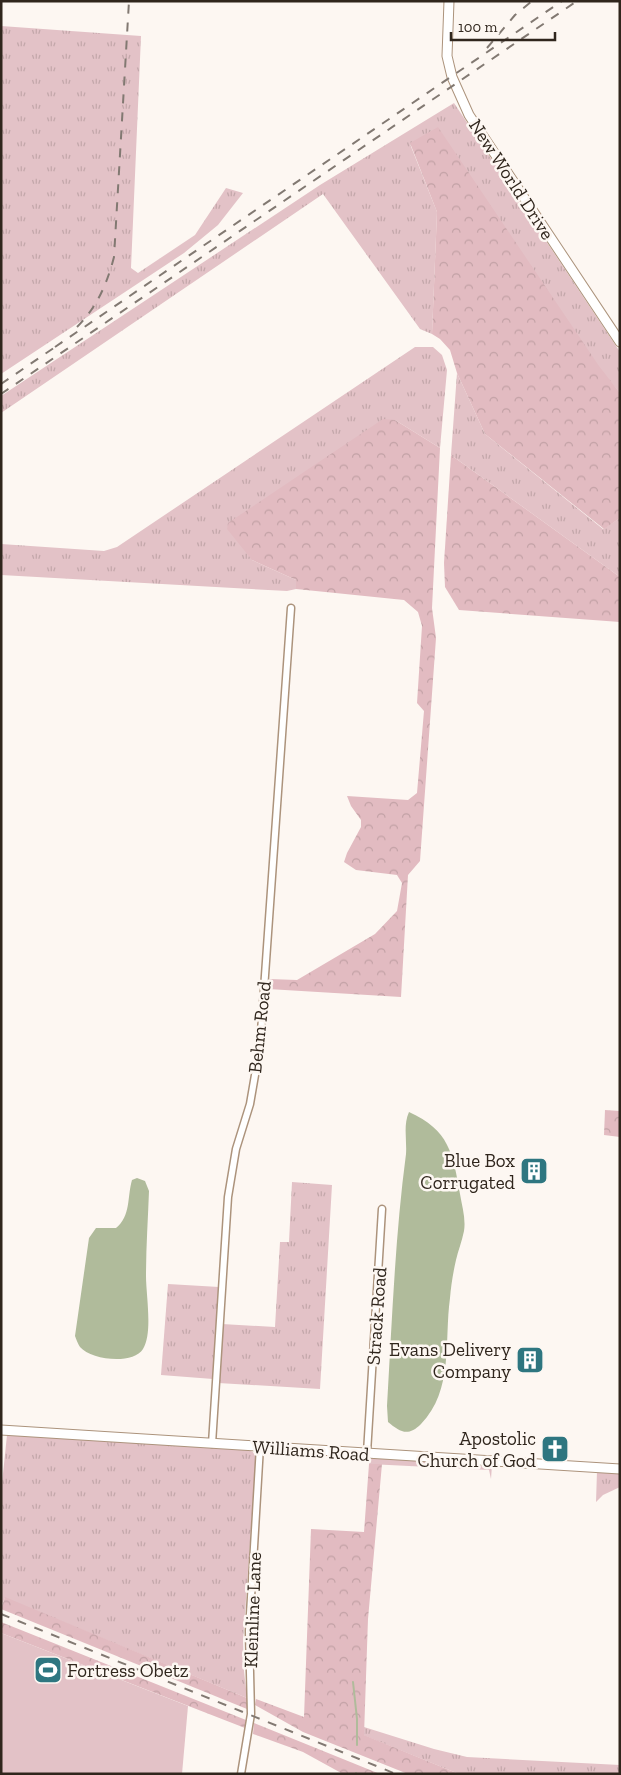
<svg xmlns="http://www.w3.org/2000/svg" width="621" height="1775" font-family="'Zilla Slab',serif">
  <style>
    .grass { fill: url(#grass-tufts) }
    .forest { fill: url(#forest-crowns) }
    .park { fill: #e3c2c7 }
    .water { fill: #b0bb9b }
    .lines { fill: none; stroke-linecap: round; stroke-linejoin: round }
    .stream { stroke: #b0bb9b; stroke-width: 2 }
    .street-casing { stroke: #ac937c; stroke-width: 9 }
    .secondary-casing { stroke: #ac937c; stroke-width: 11 }
    .street { stroke: #fff; stroke-width: 6 }
    .secondary { stroke: #fff; stroke-width: 9 }
    .rail { stroke: #827972; stroke-width: 2; stroke-dasharray: 9 9; stroke-linecap: butt }
    .labels { text-anchor: middle; stroke-width: 5; stroke-linejoin: round; paint-order: stroke }
    .street-label { font-size: 19px; fill: #30261d; stroke: #fdf7f2 }
    .poi-label { font-size: 19px; fill: #30261d; stroke: #fdf7f2; text-anchor: end }
  </style>
  <defs>
    <pattern id="grass-tufts" width="24" height="20" patternUnits="userSpaceOnUse" patternTransform="scale(1.25)"><rect width="24" height="20" fill="#e3c2c7"/><path d="M3 7l-1-3M5 7V3M7 7l1-3M15 17l-1-3M17 17v-4M19 17l1-3" fill="none" stroke="#c3a7aa"/></pattern>
    <pattern id="forest-crowns" width="20" height="18" patternUnits="userSpaceOnUse" patternTransform="scale(1.25)"><rect width="20" height="18" fill="#e2bbc1"/><path d="M2 6a3 3 0 1 1 6 0M12 15a3 3 0 1 1 6 0" fill="none" stroke="#c2a1a5"/></pattern>
  </defs>
  <rect width="100%" height="100%" fill="#fdf7f2"/>
  <g class="grass">
    <path d="M1 26 141 36 131 268 138 273 195 235 226 188 243 193 218 225 184 253 1 374Z"/>
    <path d="M454 103 620 352V393L410 144 437 212 432 334 420 329 323 194 1 413V396L320 185Z"/>
    <path d="M415 347H433L442 355 447 370 440 448 395 420 252 560 296 580V589L287 591 1 575V544L104 551 117 547Z"/>
    <path d="M457 373 485 434 603 529 620 518V577L451 455Z"/>
    <path d="M292 1182 332 1185 320 1389 218 1383 222 1324 275 1327 280 1242H289Z"/>
    <path d="M168 1284 219 1287 213 1379 161 1375Z"/>
    <path d="M7 1435 246 1449 253 1452 256 1458 243 1641 244 1671 247 1698 5 1598 1 1606V1493Z"/>
    <path d="M369 1458 492 1465 491 1479 489 1470 369 1464Z"/>
    <path d="M597 1471 620 1473V1487L603 1495 596 1502Z"/>
    <path d="M364 1727 434 1749 467 1757 620 1765V1774H459L363 1735Z"/>
  </g>
  <g class="forest">
    <path d="M438 127 599 366 620 393V518L604 529 485 434 457 373 450 350 440 339 432 334 437 212 410 143Z"/>
    <path d="M383 419 395 420 440 448 432 608 436 638 420 861 408 875 401 997 268 989 269 979 297 980 375 934 397 911 402 883 397 875 356 870 344 862 347 853 361 827V820L351 806 347 796 408 800 417 793 424 711 417 703 422 626 418 612 404 600 296 589V580L252 560 227 529 228 523Z"/>
    <path d="M451 455 620 577V622L459 610 445 587 444 563Z"/>
    <path d="M605 1110 620 1111V1137L604 1135Z"/>
    <path d="M369 1464H382L368 1619 364 1735 459 1774H408L303 1732 255 1705 256 1699 304 1717 311 1529 364 1532Z"/>
    <path d="M5 1597 247 1698V1709L1 1609Z"/>
    <path d="M1 1622 246 1720 245 1728 1 1633Z"/>
    <path d="M254 1723 380 1774H343L303 1752 253 1734Z"/>
  </g>
  <path class="park" d="M1 1633 188 1706 182 1774H1Z"/>
  <g class="water">
    <path d="M409 1112C449 1130 453 1153 460 1194 462 1206 466 1219 464 1231 462 1241 458 1251 456 1260 453 1273 451 1286 450 1298 444 1341 454 1390 421 1424 408 1437 400 1432 388 1422L387 1406C392 1322 395 1237 406 1154 407 1140 403 1125 409 1112Z"/>
    <path d="M137 1178 145 1181 149 1191C148 1219 146 1248 146 1276 146 1295 153 1333 143 1349 133 1365 91 1360 80 1347 78 1344 76 1339 75 1336L89 1238 96 1228H116C131 1216 127 1197 132 1180Z"/>
  </g>
  <g class="lines">
    <g class="stream">
      <path d="M353 1682 357 1719V1745"/>
      <path d="M356 1773V1774"/>
    </g>
    <defs>
      <g id="street">
        <path d="M212 1444 228 1197 236 1149 250 1104 260 1046 291 608"/>
        <path d="M367 1453 382 1209"/>
        <path d="M241 1774 251 1714 249 1631 260 1446"/>
      </g>
      <g id="secondary">
        <path d="M449 1 447 56 452 77 469 115 620 342"/>
        <path d="M1 1430 620 1469"/>
      </g>
    </defs>
    <use href="#street" class="street-casing"/>
    <use href="#secondary" class="secondary-casing"/>
    <use href="#street" class="street"/>
    <use href="#secondary" class="secondary"/>
    <g class="rail">
      <path d="M487 48 515 15 532 1"/>
      <path d="M77 327C97 307 107 284 114 257L129 1"/>
      <path d="M55 347 562 1"/>
      <path d="M1 384 61 343"/>
      <path d="M1 394 577 1"/>
      <path d="M1 1614 396 1774"/>
    </g>
  </g>
  <defs>
    <symbol id="building-square" viewBox="-11 -11 22 22"><rect x="-9" y="-9" width="18" height="18" rx="4" fill="#2e7680" stroke="#fdf7f2"/><path d="M-4-6H4V6H1V3H-1V6H-4ZM-2.5-4.3h1.7v1.8h-1.7ZM.8-4.3h1.7v1.8H.8ZM-2.5-1h1.7V.8h-1.7ZM.8-1h1.7V.8H.8Z" fill="#fff"/></symbol>
    <symbol id="church-square" viewBox="-11 -11 22 22"><rect x="-9" y="-9" width="18" height="18" rx="4" fill="#2e7680" stroke="#fdf7f2"/><path d="M-1.2-6h2.4v3.5h3.3v2.4h-3.3V6h-2.4V-.1h-3.3v-2.4h3.3Z" fill="#fff"/></symbol>
    <symbol id="stadium-square" viewBox="-11 -11 22 22"><rect x="-9" y="-9" width="18" height="18" rx="4" fill="#2e7680" stroke="#fdf7f2"/><path d="M0-5a6.5 5 0 1 0 0 10a6.5 5 0 1 0 0-10ZM-3.5-1.8h7v3.6h-7Z" fill="#fff"/></symbol>
  </defs>
  <g fill-rule="evenodd">
    <use href="#building-square" x="518" y="1155" width="32" height="32"/>
    <use href="#building-square" x="514" y="1344" width="32" height="32"/>
    <use href="#church-square" x="539" y="1433" width="32" height="32"/>
    <use href="#stadium-square" x="32" y="1654" width="32" height="32"/>
  </g>
  <g class="labels">
    <g class="street-label">
      <text transform="translate(512 179) rotate(57)" y="7">New World Drive</text>
      <text transform="translate(259 1027) rotate(-84)" y="7">Behm Road</text>
      <text transform="translate(376 1316) rotate(-86)" y="7">Strack Road</text>
      <text transform="translate(311 1450) rotate(4)" y="7">Williams Road</text>
      <text transform="translate(252 1610) rotate(-88)" y="7">Kleinline Lane</text>
    </g>
    <g class="poi-label">
      <text x="515" y="1167">Blue Box<tspan x="515" dy="22">Corrugated</tspan></text>
      <text x="511" y="1356">Evans Delivery<tspan x="511" dy="22">Company</tspan></text>
      <text x="536" y="1445">Apostolic<tspan x="536" dy="22">Church of God</tspan></text>
      <text x="67" y="1677" text-anchor="start">Fortress Obetz</text>
    </g>
  </g>
  <rect width="621" height="1775" fill="none" stroke="#30261d" stroke-width="5"/>
  <path d="M451 32v8h104v-8" fill="none" stroke="#30261d" stroke-width="2.5"/>
  <text x="458" y="32" font-size="15" fill="#30261d" stroke="#fdf7f2" stroke-width="4" paint-order="stroke">100 m</text>
</svg>
